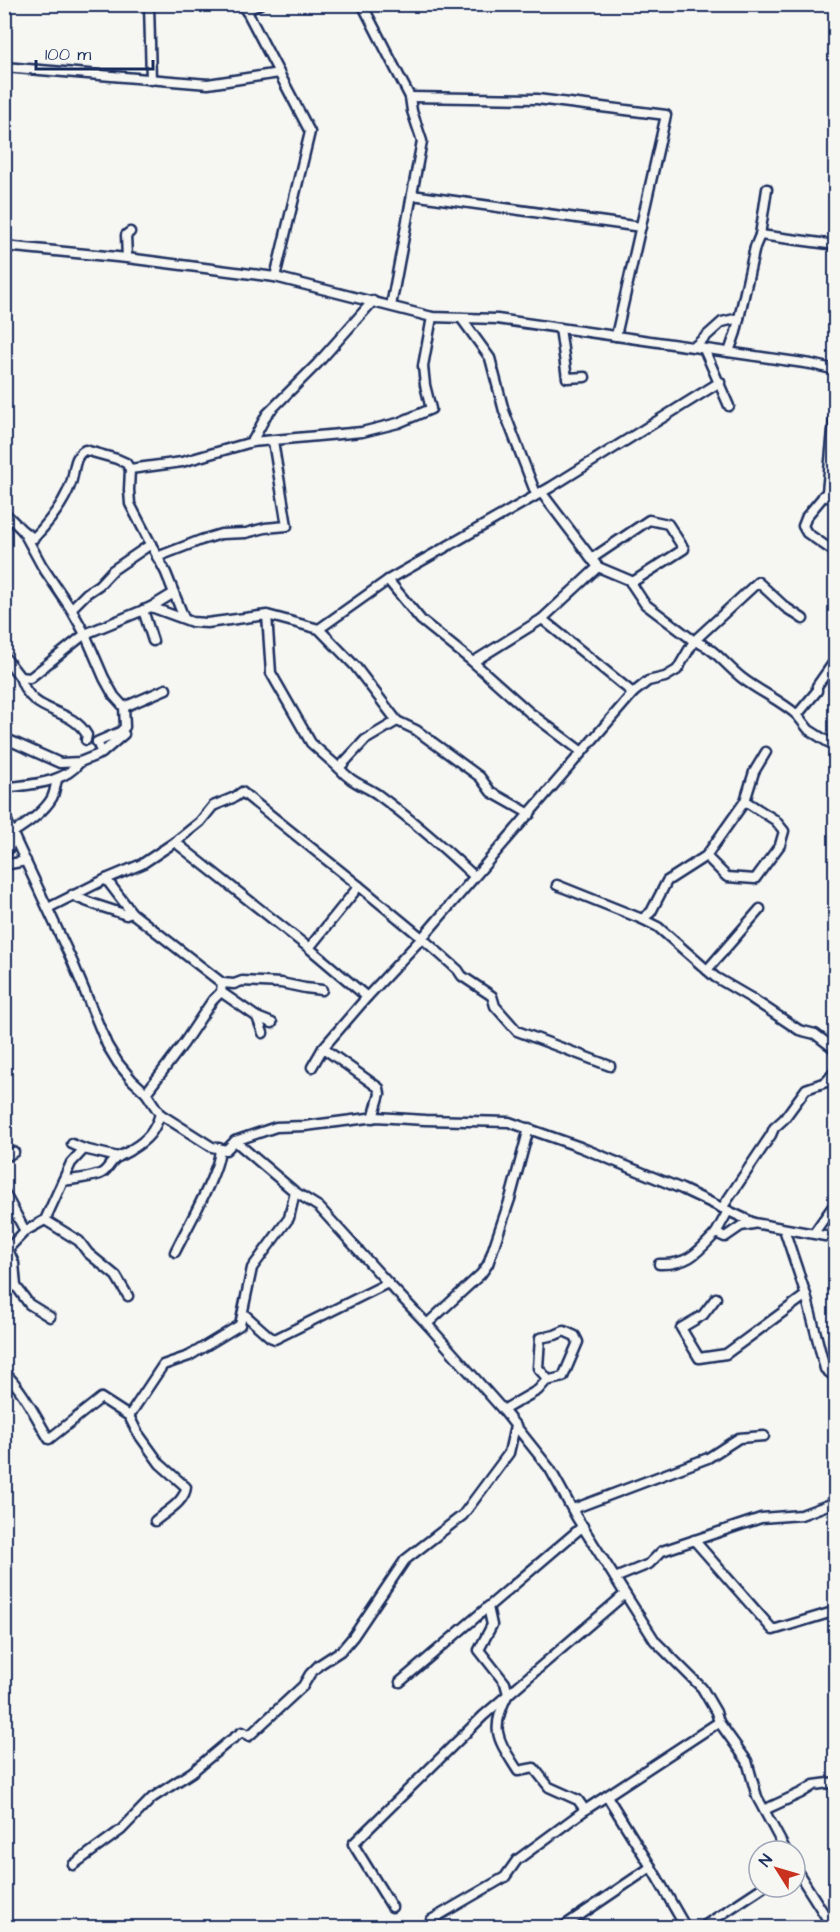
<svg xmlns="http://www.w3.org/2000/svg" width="840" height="1932" font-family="'Architects Daughter',sans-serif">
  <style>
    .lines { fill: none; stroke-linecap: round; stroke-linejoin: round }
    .street-casing { stroke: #1b2f5e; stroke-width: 13 }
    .street { stroke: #f6f6f2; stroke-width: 8 }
  </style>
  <rect width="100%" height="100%" fill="#f6f6f2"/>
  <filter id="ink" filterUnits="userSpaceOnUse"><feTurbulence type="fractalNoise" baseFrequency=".0167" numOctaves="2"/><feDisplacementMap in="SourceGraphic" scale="12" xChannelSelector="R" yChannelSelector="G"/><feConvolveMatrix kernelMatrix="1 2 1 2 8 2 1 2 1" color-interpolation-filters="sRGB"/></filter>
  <g filter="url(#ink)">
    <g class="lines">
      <defs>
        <g id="street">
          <path d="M149 4 151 80"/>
          <path d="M243 4 310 132 275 277"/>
          <path d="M362 4 410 97 412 111 422 141 391 306"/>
          <path d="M246 11 260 4"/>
          <path d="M4 67 208 84 279 73"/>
          <path d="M410 97 537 99 666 115 616 336"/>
          <path d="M412 195 641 227"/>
          <path d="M760 235 767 189"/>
          <path d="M4 246 127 258 275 277 432 317 497 319 811 364 836 370"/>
          <path d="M127 258 126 235 130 232"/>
          <path d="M461 318 490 358 504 411 536 494"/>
          <path d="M560 328 567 378 585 377"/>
          <path d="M694 347 722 322 739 318"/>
          <path d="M704 349 729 406"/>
          <path d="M729 352 736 332 755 247 760 235 836 245"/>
          <path d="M836 399 827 492 807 516 803 526 807 533 836 553"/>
          <path d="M252 442 267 414 317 364 373 301"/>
          <path d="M130 469 182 462 252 442 362 432 398 423 431 409 425 385 423 366 432 317"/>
          <path d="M823 496 836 499"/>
          <path d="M4 512 23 531 34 538C49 522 64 504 71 483 75 472 73 456 85 450L117 459 126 463 130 469 129 490 130 504 166 573 174 593 151 607 85 634 104 678 114 696 124 707 125 727 120 732 97 742 102 753 80 762 60 763 4 738"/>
          <path d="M23 531 42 566 71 609"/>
          <path d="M157 557 201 540 221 534 246 533 265 528 287 526 273 441"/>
          <path d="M591 559 649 520 668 524 684 549 631 583"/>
          <path d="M598 567 629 580 645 604 694 641 677 670 665 677 648 681 633 693"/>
          <path d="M388 580 421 620 473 662 542 619 598 567 541 492"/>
          <path d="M174 593 184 618"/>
          <path d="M151 607 192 622 207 623 267 615 319 629 355 666 397 721 365 740 339 768 311 743 271 673 267 615"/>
          <path d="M143 610 153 641"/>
          <path d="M803 619 785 607 758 582 694 641C714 647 726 666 742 678 760 692 780 700 797 715L817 691V686L836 659"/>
          <path d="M319 629 388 580 551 487 720 382"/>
          <path d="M4 656 20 677 30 678 85 634 71 609 87 593 99 585 113 570 151 544"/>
          <path d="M473 662 529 712 582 752 633 693 542 619"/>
          <path d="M20 677C32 717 69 705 87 735L86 740"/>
          <path d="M124 707 166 689"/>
          <path d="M797 715 809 730 836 747"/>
          <path d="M397 721 416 730 480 777 491 792 530 814"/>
          <path d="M582 752 422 938 458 970 462 976 492 996 495 1006 517 1031 610 1066"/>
          <path d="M102 753 124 734"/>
          <path d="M339 768C353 784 362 784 377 794 411 819 443 847 474 876"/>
          <path d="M4 788C31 784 63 784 80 762"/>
          <path d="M745 801 754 772 766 752"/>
          <path d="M4 815 73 963 107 1045 118 1063 132 1080 146 1093 160 1114 212 1147 226 1150 235 1141 295 1192 319 1207 388 1283 427 1324 503 1410 550 1469 577 1518 655 1641 702 1688 716 1712 719 1722 747 1761 757 1797 786 1851"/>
          <path d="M12 833C27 824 43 813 52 798 55 792 55 786 57 780"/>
          <path d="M175 842 309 948 367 997 422 938 359 886 309 948"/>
          <path d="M4 856 14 838"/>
          <path d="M706 856 727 877 755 879 780 845 784 831 775 820 745 801 706 856 667 881 651 912 642 919 658 927 715 977 751 998 799 1030 815 1034 836 1050"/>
          <path d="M4 865 26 861"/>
          <path d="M106 879 142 864 175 842 200 822 213 806 235 797 242 792 359 886"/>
          <path d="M557 885 642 919"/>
          <path d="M48 908 106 879 132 913 126 915C108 908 89 904 72 895"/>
          <path d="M132 913 222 983 221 992 212 1001 184 1043 146 1093"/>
          <path d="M707 970 760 909"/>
          <path d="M222 983 234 984 242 981 281 983 305 988 322 990"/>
          <path d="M221 992 257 1017 263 1033"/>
          <path d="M257 1017 272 1023"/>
          <path d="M323 1048 379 1088 380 1094 373 1118"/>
          <path d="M312 1067 323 1048 367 997"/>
          <path d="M235 1141 276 1127 305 1126 376 1117 425 1120 509 1122 580 1147 682 1189 754 1223 836 1238"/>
          <path d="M72 1144 84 1149"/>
          <path d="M4 1158 14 1152"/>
          <path d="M63 1181C75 1179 89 1178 100 1174 108 1171 109 1163 116 1158 121 1155 127 1153 132 1149 147 1140 155 1131 160 1114"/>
          <path d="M4 1192 25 1231"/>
          <path d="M722 1208 771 1135 774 1128 784 1119 806 1089 826 1082 836 1070"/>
          <path d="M728 1211 716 1233 725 1237 741 1226 753 1224"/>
          <path d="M45 1220 79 1241 88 1253 116 1276 128 1296"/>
          <path d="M784 1229 806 1295 825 1369 836 1378"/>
          <path d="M814 1233 836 1202"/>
          <path d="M8 1250 14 1263 16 1286 29 1304 50 1317"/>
          <path d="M175 1252C184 1233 224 1164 219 1148"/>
          <path d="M4 1253 25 1231 45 1220 71 1163 84 1149 118 1157"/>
          <path d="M659 1264C688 1265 697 1253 716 1233"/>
          <path d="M716 1298 703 1315 681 1328 699 1358 726 1354 806 1295"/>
          <path d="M243 1313 270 1337 275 1339 388 1283"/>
          <path d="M427 1324 481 1274 488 1264 510 1199 529 1128"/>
          <path d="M4 1372C24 1391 35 1416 49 1439L101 1398 129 1416 163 1365 189 1356 240 1325 252 1268 289 1218 295 1192"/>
          <path d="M503 1410 538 1390 546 1381V1377L538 1368 540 1338 555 1335 564 1331 575 1336 578 1342 563 1377 546 1381"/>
          <path d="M129 1416 137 1432 160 1464 186 1487C185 1502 165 1512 155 1521"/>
          <path d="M573 1509 708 1458 739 1438 764 1436"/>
          <path d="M694 1540 773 1630 836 1611"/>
          <path d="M615 1578 649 1564 662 1551 761 1518 801 1515 836 1502"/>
          <path d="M488 1607 492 1625 479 1650 505 1683 508 1694C489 1731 498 1739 518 1771L534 1768 549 1787 578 1800 585 1810"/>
          <path d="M400 1682 583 1526"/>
          <path d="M607 1796 651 1867 686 1928"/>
          <path d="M764 1810 801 1793 814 1785 836 1782"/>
          <path d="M73 1865 121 1830 152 1798 192 1772 228 1742 242 1732 249 1736 303 1686 310 1674 319 1665 342 1650 353 1637 405 1560 463 1515 509 1453 515 1426"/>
          <path d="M795 1868 833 1928"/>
          <path d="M392 1907 353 1844 483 1716 625 1594"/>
          <path d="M431 1920 505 1877 517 1860 585 1810 719 1722"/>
          <path d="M561 1928 651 1867"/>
          <path d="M701 1928 763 1887"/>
        </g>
      </defs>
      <use href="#street" class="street-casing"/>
      <use href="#street" class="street"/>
    </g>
  </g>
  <rect width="840" height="1932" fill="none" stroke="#f6f6f2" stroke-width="24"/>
  <rect x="12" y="12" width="816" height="1908" fill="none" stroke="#1b2f5e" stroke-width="2" filter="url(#ink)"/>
  <g transform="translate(777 1869) rotate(307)"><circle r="28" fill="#f6f6f2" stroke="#9ea6b7" stroke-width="1.5"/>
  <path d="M0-4.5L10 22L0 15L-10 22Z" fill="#c8321e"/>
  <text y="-9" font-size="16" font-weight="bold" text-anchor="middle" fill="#1b2f5e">N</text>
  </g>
  <path d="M36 60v9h117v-9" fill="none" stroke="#1b2f5e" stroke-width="3"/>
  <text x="45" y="60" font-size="18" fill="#1b2f5e" stroke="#f6f6f2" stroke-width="4.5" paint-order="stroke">100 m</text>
</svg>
